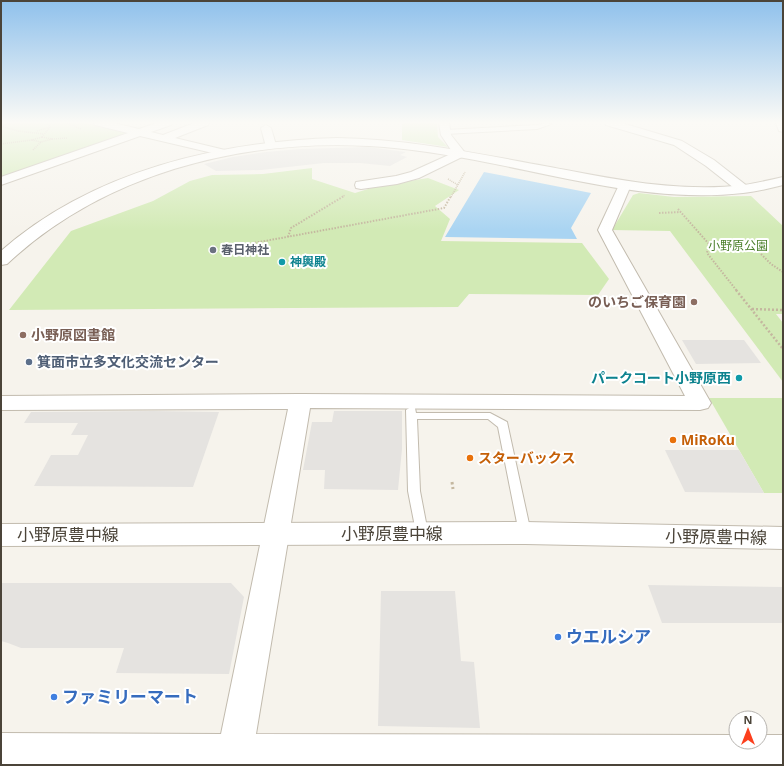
<svg xmlns="http://www.w3.org/2000/svg" width="784" height="766" font-family="'Open Sans','Noto Sans JP',sans-serif">
  <style>
    .green { fill: #d2eab5 }
    .parking { fill: #e5e3e0 }
    .water { fill: #a9d4f2 }
    .lines { fill: none; stroke-linecap: round; stroke-linejoin: round }
    .service-casing { stroke: #c2bbae; stroke-width: 2 }
    .minor-casing { stroke: #c2bbae; stroke-width: 2 }
    .tertiary-casing { stroke: #c2bbae; stroke-width: 2 }
    .path-far3 { stroke: #c4b79f; stroke-width: 1.5; stroke-dasharray: 1 1; stroke-linecap: butt }
    .path-far2 { stroke: #c4b79f; stroke-width: 2; stroke-dasharray: 1.5 1.5; stroke-linecap: butt }
    .path-far1 { stroke: #c4b79f; stroke-width: 2.5; stroke-dasharray: 2 2; stroke-linecap: butt }
    .path { stroke: #c4b79f; stroke-width: 3; stroke-dasharray: 2.5 2.5; stroke-linecap: butt }
    .service { fill: #fff; fill-rule: evenodd }
    .minor { fill: #fff; fill-rule: evenodd }
    .tertiary { fill: #fff; fill-rule: evenodd }
    .worship-dot { fill: #6b7280; stroke: #fff; stroke-width: 1.5 }
    .culture-dot { fill: #0f9aa8; stroke: #fff; stroke-width: 1.5 }
    .education-dot { fill: #8d6e63; stroke: #fff; stroke-width: 1.5 }
    .service-dot { fill: #5c6f8a; stroke: #fff; stroke-width: 1.5 }
    .food-dot { fill: #e8710a; stroke: #fff; stroke-width: 1.5 }
    .shop-dot { fill: #3f7fe0; stroke: #fff; stroke-width: 1.5 }
    .labels { text-anchor: middle; stroke-width: 4; stroke-linejoin: round; paint-order: stroke }
    .far-park-label { font-size: 12px; fill: #4a7f2a; stroke: #fff }
    .far-worship-label { font-size: 12px; font-weight: bold; fill: #5b616d; stroke: #fff; text-anchor: start }
    .far-culture-label { font-size: 12px; font-weight: bold; fill: #0d838f; stroke: #fff; text-anchor: start }
    .education-label { font-size: 14px; font-weight: bold; fill: #785e54; stroke: #fff; text-anchor: end }
    .service-label { font-size: 14px; font-weight: bold; fill: #4e5e75; stroke: #fff; text-anchor: start }
    .culture-label { font-size: 14px; font-weight: bold; fill: #0d838f; stroke: #fff; text-anchor: end }
    .food-label { font-size: 14px; font-weight: bold; fill: #c56008; stroke: #fff; text-anchor: start }
    .near-street-label { font-size: 17px; fill: #4b4439; stroke: #fff }
    .near-shop-label { font-size: 17px; font-weight: bold; fill: #366cbe; stroke: #fff; text-anchor: start }
  </style>
  <rect width="100%" height="100%" fill="#f6f3ec"/>
  <g class="green">
    <path d="M1 123H87L125 132 124 135 1 177Z"/>
    <path d="M402 123H437L438 137 448 147 402 140Z"/>
    <path d="M312 168V179L355 193 378 186 428 178 459 190 435 206 450 219 441 241 582 243 609 279 598 295 469 294 458 307 9 310 71 231 153 201 190 181 212 175 263 174Z"/>
    <path d="M639 193 674 197 751 196 783 226V314H776L783 323V382L670 231 612 230 633 195Z"/>
    <path d="M709 398H783V493H764Z"/>
  </g>
  <g class="parking">
    <path d="M368 147 406 152 400 155 407 157 390 166 360 163H324L261 170 216 171 204 164 233 157 266 152 300 149Z"/>
    <path d="M682 340H744L761 363 696 364Z"/>
    <path d="M153 411 219 412 193 487 34 486 51 455H78L88 435H71L78 423H24L31 412Z"/>
    <path d="M334 411H402V449L398 490 324 489 325 470H303L312 422H332Z"/>
    <path d="M665 450H739L764 493 685 492Z"/>
    <path d="M1 583H231L244 597 229 674 116 673 124 648H21L8 643 1 641Z"/>
    <path d="M648 585 783 587V623H662Z"/>
    <path d="M381 591H455L461 661 474 662 480 728 378 726Z"/>
  </g>
  <path class="water" d="M484 172 591 193 571 228 577 239 445 237Z"/>
  <g class="lines">
    <defs>
      <g id="service">
        <path d="M546 123 551 124 537 129 445 134 442 132 445 130 537 125Z"/>
        <path d="M411 407 415 408 416 413H490L507 422 531 533 530 537 525 538 520 537 519 533 498 427 488 419H417L420 491 428 533 427 537 422 538 417 537 408 491 406 410Z"/>
      </g>
      <g id="minor">
        <path d="M94 123H114L139 129 156 123H172L171 125 151 132 163 135 194 123H209L208 125 175 138 225 150 227 152 225 154 221 155 140 136 1 185V177L128 133 95 125Z"/>
        <path d="M439 123H449L451 135 466 154 464 156 419 178 397 184 361 189 356 188 355 185 356 182 396 176 411 172 453 153 441 135Z"/>
        <path d="M605 123H622L682 141 714 160 751 189 749 192H739L706 166 674 145 606 125Z"/>
        <path d="M776 123H783V132L779 131Z"/>
        <path d="M266 125 271 128 276 145 274 147H266L261 128Z"/>
        <path d="M625 181 630 182 631 185 612 230 711 403 708 408 700 410 310 408 256 734 736 735V742H760V735H783V765H1V733L221 734 288 409 1 410V396L300 394 685 396 598 230 619 185 620 182Z"/>
      </g>
      <g id="tertiary">
        <path d="M337 138C409 139 479 154 550 167 614 179 679 193 744 185 757 183 770 180 783 177V185C770 188 757 192 743 193 658 203 572 179 490 163 450 155 409 148 369 146 240 139 103 174 7 264L1 265V251C92 171 219 141 337 138Z"/>
        <path d="M525 522 783 527V549L525 544 1 546V524Z"/>
      </g>
    </defs>
    <use href="#service" class="service-casing"/>
    <use href="#minor" class="minor-casing"/>
    <use href="#tertiary" class="tertiary-casing"/>
    <g class="path-far3">
      <path d="M67 123 81 129"/>
      <path d="M1 126 18 131 44 134"/>
      <path d="M1 126 10 123"/>
      <path d="M37 131 50 127"/>
      <path d="M42 137 52 139 41 142 32 140Z"/>
      <path d="M42 137 50 127 47 123"/>
      <path d="M52 139 68 138"/>
      <path d="M1 144 32 140"/>
      <path d="M33 150 41 142"/>
      <path d="M448 179 458 185"/>
      <path d="M342 197 345 195"/>
      <path d="M451 197 465 172"/>
    </g>
    <g class="path-far2">
      <path d="M678 209 709 244 707 253 737 291"/>
      <path d="M659 213 681 212"/>
      <path d="M288 237 291 228 344 196"/>
      <path d="M243 245 444 208 451 196"/>
      <path d="M761 254 771 264 783 272"/>
    </g>
    <g class="path-far1">
      <path d="M736 290 783 349"/>
      <path d="M752 309 783 310"/>
    </g>
    <path class="path" d="M452 482 453 489"/>
    <use href="#service" class="service"/>
    <use href="#minor" class="minor"/>
    <use href="#tertiary" class="tertiary"/>
  </g>
  <linearGradient id="sky" x2="0" y2="1"><stop stop-color="#8fc1ec"/><stop offset="0.53" stop-color="#fbfaf6"/><stop offset="1" stop-color="#fbfaf6" stop-opacity="0"/></linearGradient>
  <rect width="784" height="231" fill="url(#sky)"/>
  <circle class="worship-dot" cx="213" cy="250" r="4"/>
  <g class="culture-dot">
    <circle cx="282" cy="262" r="4"/>
    <circle cx="739" cy="378" r="4"/>
  </g>
  <g class="education-dot">
    <circle cx="694" cy="302" r="4"/>
    <circle cx="23" cy="335" r="4"/>
  </g>
  <circle class="service-dot" cx="29" cy="362" r="4"/>
  <g class="food-dot">
    <circle cx="673" cy="440" r="4"/>
    <circle cx="470" cy="458" r="4"/>
  </g>
  <g class="shop-dot">
    <circle cx="558" cy="637" r="4"/>
    <circle cx="54" cy="697" r="4"/>
  </g>
  <g class="labels">
    <g class="far-park-label">
      <text x="738" y="250">小野原公園</text>
    </g>
    <g class="far-worship-label">
      <text x="221" y="254">春日神社</text>
    </g>
    <g class="far-culture-label">
      <text x="290" y="266">神輿殿</text>
    </g>
    <g class="education-label">
      <text x="686" y="307">のいちご保育園</text>
      <text x="31" y="340" text-anchor="start">小野原図書館</text>
    </g>
    <g class="service-label">
      <text x="37" y="367">箕面市立多文化交流センター</text>
    </g>
    <g class="culture-label">
      <text x="731" y="383">パークコート小野原西</text>
    </g>
    <g class="food-label">
      <text x="681" y="445">MiRoKu</text>
      <text x="478" y="463">スターバックス</text>
    </g>
    <g class="near-street-label">
      <text x="392" y="540">小野原豊中線</text>
      <text x="68" y="541">小野原豊中線</text>
      <text transform="translate(716 537) rotate(1)" y="6">小野原豊中線</text>
    </g>
    <g class="near-shop-label">
      <text x="566" y="643">ウエルシア</text>
      <text x="62" y="703">ファミリーマート</text>
    </g>
  </g>
  <rect width="784" height="766" fill="none" stroke="#4b4439" stroke-width="4"/>
  <g transform="translate(748 730)"><circle r="19" fill="#ffffff" stroke="#b7b4b0"/>
  <path d="M0-3L7 15L0 10L-7 15Z" fill="#fc3f1d"/>
  <text y="-6" font-size="11" font-weight="bold" text-anchor="middle" fill="#4b4439">N</text>
  </g>
</svg>
